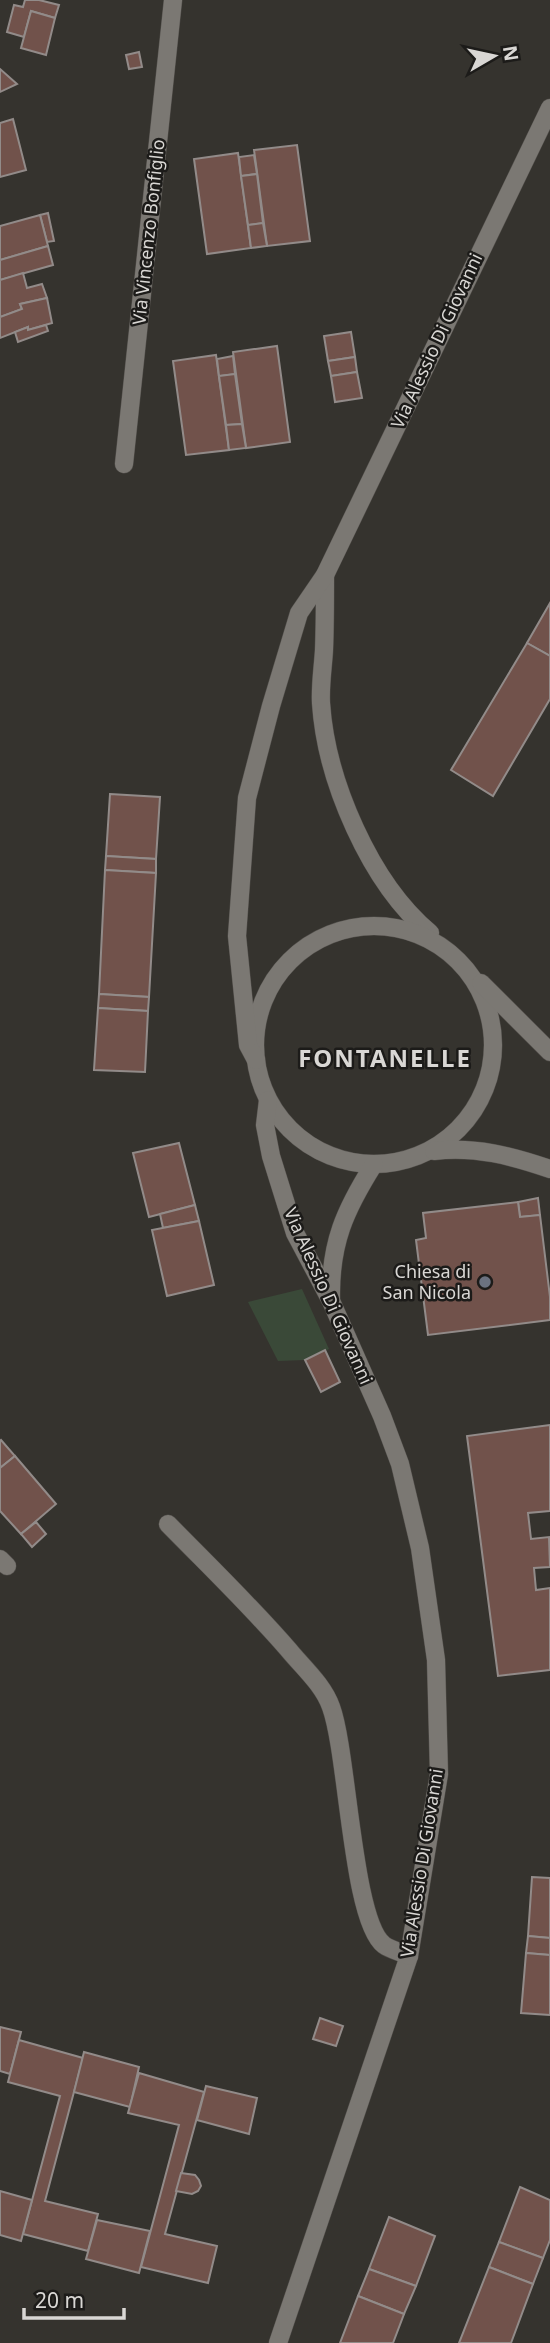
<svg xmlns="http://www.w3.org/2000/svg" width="550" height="2343" font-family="'Noto Sans',sans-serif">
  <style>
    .green { fill: #3a4938 }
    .building { fill: #71524b; stroke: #928b89; stroke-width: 2 }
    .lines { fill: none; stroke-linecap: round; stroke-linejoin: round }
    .street-casing { stroke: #524f4b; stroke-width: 19 }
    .street { stroke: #7b7873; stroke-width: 18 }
    .worship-dot { fill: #6b7280; stroke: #1c1b19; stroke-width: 2.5 }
    .labels { text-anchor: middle; stroke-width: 5; stroke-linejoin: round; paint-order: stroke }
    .street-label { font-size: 18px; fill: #d9d7d4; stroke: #1c1b19 }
    .poi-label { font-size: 18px; fill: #d9d7d4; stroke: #1c1b19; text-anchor: end }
    .district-label { font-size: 24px; font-weight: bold; letter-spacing: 2px; fill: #d9d7d4; stroke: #1c1b19 }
  </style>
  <rect width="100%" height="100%" fill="#35332e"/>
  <path class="green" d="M302 1289 329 1349 305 1360 278 1361 248 1302Z"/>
  <g class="building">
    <path d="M25 0H39L59 5 55 18 31 11 24 37 7 32 14 5 23 7Z"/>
    <path d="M31 11 55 18 46 55 21 48Z"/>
    <path d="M139 52 142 67 129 69 126 55Z"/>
    <path d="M0 69 17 84 0 92Z"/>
    <path d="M13 119 26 170 0 177V123Z"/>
    <path d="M297 145 310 241 267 246 254 150Z"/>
    <path d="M238 153 251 248 207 254 194 159Z"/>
    <path d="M254 155 257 174 241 176 239 157Z"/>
    <path d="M257 174 263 223 248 225 241 176Z"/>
    <path d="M48 213 54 241 47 242 40 215Z"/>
    <path d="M40 215 48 246 0 260V226Z"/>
    <path d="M263 223 267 246 251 248 248 225Z"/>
    <path d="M48 246 53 265 0 280V260Z"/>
    <path d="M23 273 27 288 42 284 47 298 20 304 22 309 0 317V280Z"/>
    <path d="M47 298 52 323 28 330V327L0 338V317L22 309 20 304Z"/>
    <path d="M46 325 48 331 18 342 15 332 28 327V330Z"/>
    <path d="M351 332 355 357 328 361 324 336Z"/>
    <path d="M277 346 290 442 246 448 233 352Z"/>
    <path d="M216 355 229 450 186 455 173 361Z"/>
    <path d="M233 356 235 374 219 376 217 359Z"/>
    <path d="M355 357 357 372 331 376 328 361Z"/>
    <path d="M357 372 362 398 335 402 331 376Z"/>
    <path d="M235 374 242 424 226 425 219 376Z"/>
    <path d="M242 424 246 448 229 450 226 425Z"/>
    <path d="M550 603V656L527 643Z"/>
    <path d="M527 643 550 656V699L493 796 451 770Z"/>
    <path d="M110 794 160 797 156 859 106 856Z"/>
    <path d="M106 856 156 859V873L105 870Z"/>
    <path d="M105 870 156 873 149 997 99 994Z"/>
    <path d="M99 994 149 997 148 1011 98 1008Z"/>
    <path d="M98 1008 148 1011 145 1072 94 1070Z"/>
    <path d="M179 1143 195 1205 149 1217 133 1153Z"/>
    <path d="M538 1198 540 1215 520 1217 518 1202Z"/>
    <path d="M518 1202 520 1217 540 1215 550 1297V1320L428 1335 416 1240 426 1238 423 1213Z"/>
    <path d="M195 1205 199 1221 163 1228 160 1214Z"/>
    <path d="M199 1221 214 1285 167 1296 152 1230Z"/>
    <path d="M325 1350 340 1382 321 1392 305 1360Z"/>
    <path d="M550 1425V1511L528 1513 531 1539 549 1537 550 1567 534 1568 536 1590 550 1588V1670L498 1676 467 1436Z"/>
    <path d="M1 1440 15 1456 0 1468V1441Z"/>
    <path d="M15 1456 56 1504 21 1534 0 1511V1468Z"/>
    <path d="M36 1522 46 1534 32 1547 21 1534Z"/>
    <path d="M532 1877 550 1878V1938L528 1936Z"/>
    <path d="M528 1936 550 1938V1955L526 1953Z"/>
    <path d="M526 1953 550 1955V2015L521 2013Z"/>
    <path d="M320 2018 343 2026 336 2046 313 2039Z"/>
    <path d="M0 2027 21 2032 10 2074 0 2071Z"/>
    <path d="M19 2040 83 2058 45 2201 98 2214 88 2251 23 2234 60 2096 8 2082Z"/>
    <path d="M84 2052 139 2067 130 2107 74 2092Z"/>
    <path d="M139 2073 204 2092 165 2234 217 2246 208 2283 141 2267 179 2125 128 2113Z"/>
    <path d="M206 2086 257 2098 249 2134 197 2120Z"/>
    <path d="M181 2173 195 2175 199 2180 201 2186 198 2191 192 2194 176 2191Z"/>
    <path d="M520 2187 550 2200V2240L543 2258 499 2242Z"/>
    <path d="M0 2191 32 2200 21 2241 0 2235Z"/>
    <path d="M389 2217 435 2236 416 2286 369 2269Z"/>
    <path d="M97 2220 150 2231 139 2273 86 2259Z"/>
    <path d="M499 2242 543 2258 533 2284 489 2267Z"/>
    <path d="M489 2267 533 2284 511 2343H459Z"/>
    <path d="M369 2269 416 2286 404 2314 358 2296Z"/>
    <path d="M358 2296 404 2314 393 2343H340Z"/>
  </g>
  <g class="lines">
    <defs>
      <g id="street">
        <path d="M124 464 173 0"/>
        <path d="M325 575C325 600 325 625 324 650 323 667 320 686 321 703 326 780 370 883 430 933"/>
        <circle cx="374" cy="1045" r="119"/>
        <path d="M481 983 550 1052"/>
        <path d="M256 1060 248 1045 237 936 247 798 271 706 299 613 325 575 550 108"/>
        <path d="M268 1100 265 1125 271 1156 295 1233 331 1301 382 1416 400 1464 420 1548 436 1660 439 1774 409 1956 278 2343"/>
        <path d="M434 1151C475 1146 512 1156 550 1169"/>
        <path d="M331 1298C330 1243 345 1210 374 1164"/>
        <path d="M168 1524C210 1567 254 1609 293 1655 307 1671 324 1687 331 1707 348 1753 352 1921 384 1945 391 1950 401 1952 409 1956"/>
        <path d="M0 1559 7 1566"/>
      </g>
    </defs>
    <use href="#street" class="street-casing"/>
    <use href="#street" class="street"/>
  </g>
  <circle class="worship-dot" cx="485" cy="1282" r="7"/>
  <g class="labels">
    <g class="street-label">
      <text transform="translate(149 232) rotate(-84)" y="6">Via Vincenzo Bonfiglio</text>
      <text transform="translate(437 341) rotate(-65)" y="6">Via Alessio Di Giovanni</text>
      <text transform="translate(328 1296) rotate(66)" y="6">Via Alessio Di Giovanni</text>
      <text transform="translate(422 1863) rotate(-81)" y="6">Via Alessio Di Giovanni</text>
    </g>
    <g class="poi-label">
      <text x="471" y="1278">Chiesa di<tspan x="471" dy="21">San Nicola</tspan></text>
    </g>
    <g class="district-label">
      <text x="385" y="1067">FONTANELLE</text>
    </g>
  </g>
  <g transform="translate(494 56) rotate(81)" stroke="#1c1b19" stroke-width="5" paint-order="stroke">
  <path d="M0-5L12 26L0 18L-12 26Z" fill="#d9d7d4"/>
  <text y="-10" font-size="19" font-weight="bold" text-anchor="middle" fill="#d9d7d4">N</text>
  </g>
  <path d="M24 2308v10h100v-10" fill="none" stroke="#d9d7d4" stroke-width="3.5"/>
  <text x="35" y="2308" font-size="21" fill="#d9d7d4" stroke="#1c1b19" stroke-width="5" paint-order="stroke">20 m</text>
</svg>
